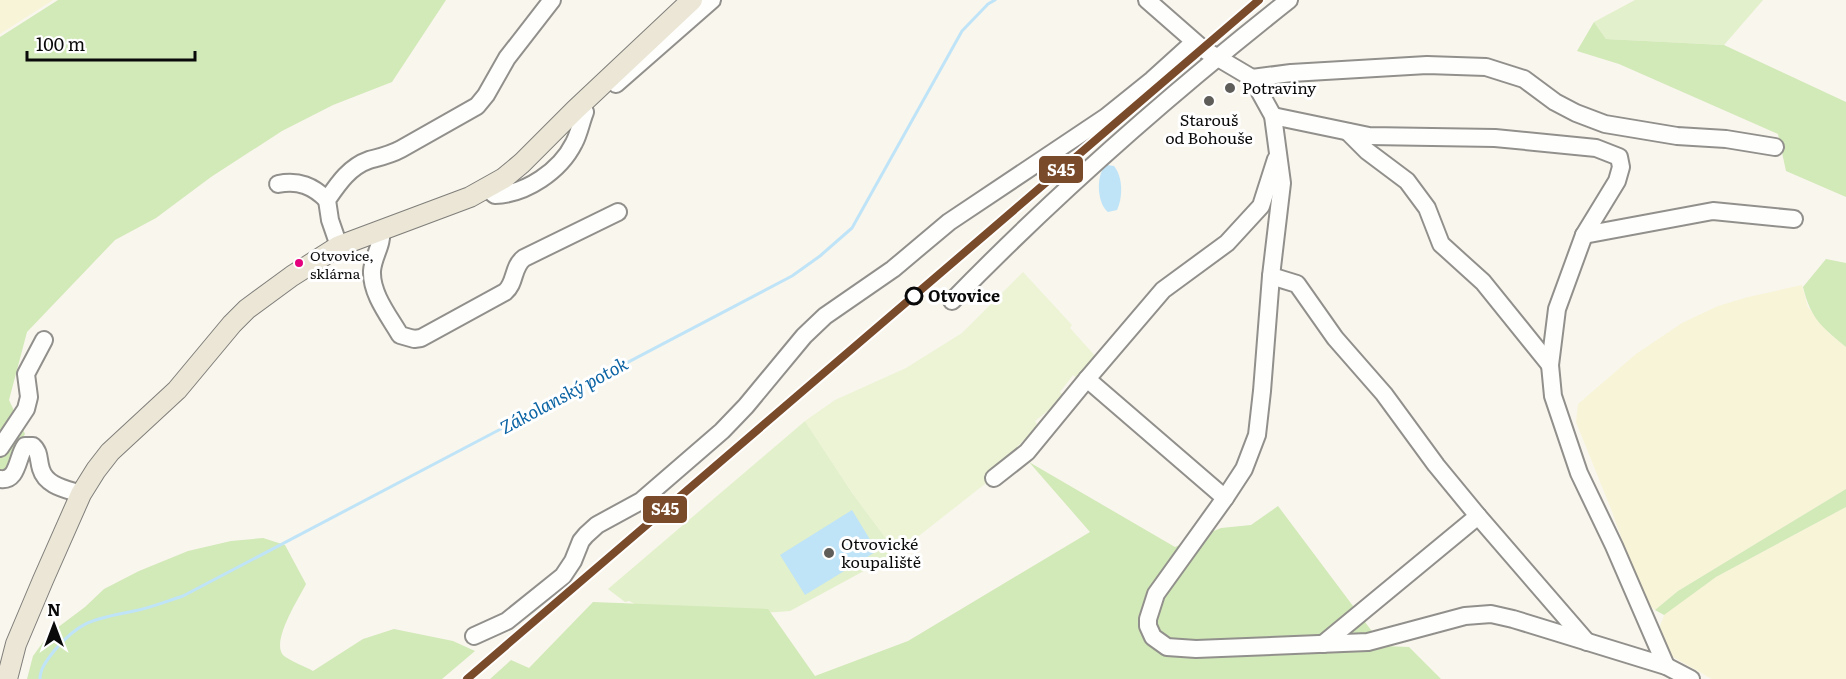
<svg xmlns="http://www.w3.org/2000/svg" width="1846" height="679" font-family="Literata,serif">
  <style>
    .farmland { fill: #f8f4d8 }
    .green { fill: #e2f0cb }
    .forest { fill: #d2e9b8 }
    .pitch { fill: #ecf4d5 }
    .water { fill: #c0e4f7 }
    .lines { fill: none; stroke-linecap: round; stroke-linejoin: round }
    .stream { stroke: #c0e4f7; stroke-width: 3 }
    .minor-casing { stroke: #92908c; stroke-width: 20 }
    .major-casing { stroke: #7f7e7a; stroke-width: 22 }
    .minor { stroke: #fefefc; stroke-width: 16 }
    .major { stroke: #ebe6d6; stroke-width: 20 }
    .rail-1-casing { stroke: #fff; stroke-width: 12 }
    .rail-1 { stroke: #7a4b2a; stroke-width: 8 }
    .poi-dot { fill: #5e5d59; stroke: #fff; stroke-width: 2 }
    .bus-dot { fill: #e5007d; stroke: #fff; stroke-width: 2 }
    .stop-dot { fill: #fff; stroke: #0a0a0a; stroke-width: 3 }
    .labels { text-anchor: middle; stroke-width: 6; stroke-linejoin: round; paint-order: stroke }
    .bus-label { font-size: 14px; fill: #0a0a0a; stroke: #fff; text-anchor: start }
    .poi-label { font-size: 16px; fill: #0a0a0a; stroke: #fff; text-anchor: start }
    .stop-label { font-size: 16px; font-weight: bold; fill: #0a0a0a; stroke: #fff; text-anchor: start }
    .water-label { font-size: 18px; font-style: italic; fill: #0c64a4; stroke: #fff }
    .line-badge { stroke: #fff; stroke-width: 2 }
    .badge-label { font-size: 16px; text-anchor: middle; font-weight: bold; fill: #fff }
  </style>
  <rect width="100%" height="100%" fill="#f9f6ed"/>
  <g class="farmland">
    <path d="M0 0H53L0 34Z"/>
    <path d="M1802 285 1808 307 1829 333 1846 347V489L1678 591 1655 610 1644 601 1611 509 1576 422 1578 404 1636 354 1682 323 1718 306 1748 297Z"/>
    <path d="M1846 507V679H1712L1673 657 1662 648 1657 634 1665 613 1716 577Z"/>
  </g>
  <g class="green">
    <path d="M1635 0H1763L1724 45 1606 39 1594 22Z"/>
    <path d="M805 421 853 494 897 553 790 611 763 613 645 609 629 601 625 602 608 589Z"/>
  </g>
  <g class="forest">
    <path d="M58 0H446L392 82 333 105 282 131 211 177 156 218 115 240 27 332 9 400 25 434 0 478V37Z"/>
    <path d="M1594 22 1606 39 1724 45 1846 102V197L1786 171 1778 134 1619 64 1577 51Z"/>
    <path d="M1826 259 1846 263V347C1821 326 1811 319 1803 287Z"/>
    <path d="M1029 462 1175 547 1221 528 1251 525 1278 506 1383 646 1409 647 1441 679H490L511 660 529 668 593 602 768 609 815 676 908 641 1090 532Z"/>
    <path d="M1846 489V507L1716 577 1664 615 1655 610 1678 591Z"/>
    <path d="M263 538 285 545 306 584C299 598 271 641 283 655 288 660 306 667 313 671L363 639 394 629 453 641 475 651 442 679H27L33 656 49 634 85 607 104 589 139 571 188 551 231 541Z"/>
  </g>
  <path class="pitch" d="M1023 272 1072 325 1070 328 1097 358 1077 378 1073 375 1060 392 1063 395 1050 409 1035 421 1038 426 1015 449 1019 452 1004 469 897 553 853 494 805 421 835 400 906 368 962 333Z"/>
  <g class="water">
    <path d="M1107 165 1114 166C1123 177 1123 197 1117 210L1108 212C1097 204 1095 173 1107 165Z"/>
    <path d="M852 510 877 551 805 595 780 555Z"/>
  </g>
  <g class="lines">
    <path class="stream" d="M40 679C40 668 48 659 54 651 81 619 96 619 134 611 150 608 167 601 183 596L792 276 820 256 852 228 962 31 988 4 995 0"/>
    <defs>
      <g id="minor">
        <path d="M1147 0 1203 49 1252 78 1273 116 1282 183 1271 276 1262 391 1257 435 1244 469 1225 498 1156 594 1148 619V626L1153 637 1167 647 1196 649 1368 642 1465 616 1491 614 1513 619 1666 666 1691 679"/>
        <path d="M1252 78 1291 73 1427 65 1486 67 1524 79 1555 102 1576 113 1605 124 1677 136 1726 139 1775 147"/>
        <path d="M616 84 712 0"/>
        <path d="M1273 116 1369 136 1495 138 1596 148 1619 157 1621 167 1617 181 1584 235 1557 309 1550 365 1553 396 1579 473 1614 546 1666 666"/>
        <path d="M1348 132 1367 151 1407 181 1427 208 1441 244 1483 282 1550 365"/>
        <path d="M278 184C299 180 313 186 327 200"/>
        <path d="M486 188 495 195C526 194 560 171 574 143 579 134 581 122 585 112"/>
        <path d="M381 230C383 245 373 256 372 271 371 294 389 316 400 335L414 339 421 338 505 292C516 283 512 267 524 258L618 212"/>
        <path d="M1584 235 1713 211 1794 219"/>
        <path d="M339 246 330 220 327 200C338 184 349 167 369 160 380 157 390 155 401 149L477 106 486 95 507 58 552 0"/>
        <path d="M1271 276 1297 284 1335 338 1384 394 1436 465 1478 516 1587 642"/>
        <path d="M952 301C1057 193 1170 94 1289 0"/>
        <path d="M1087 379 1225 498"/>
        <path d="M0 448 26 409 29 397 26 374 44 340"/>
        <path d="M994 478 1027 452 1087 379 1163 290 1227 243 1261 206 1276 159"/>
        <path d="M0 479C18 482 17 457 25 446H33C40 452 38 460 41 469 46 486 66 489 81 494"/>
        <path d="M474 636 507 621 563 576 573 561 581 541 586 535 597 525 641 501 722 431 746 406 804 336 825 316 893 269 949 222 1106 117 1152 80 1194 42"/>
        <path d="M1323 644 1478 516"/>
      </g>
      <path id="major" d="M7 679 16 644 43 580 81 494 96 470 110 452 177 390 232 324 247 309 292 276 339 246 470 197 504 178 522 163 575 110 692 0"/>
    </defs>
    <use href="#minor" class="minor-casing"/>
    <use href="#major" class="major-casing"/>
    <use href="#minor" class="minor"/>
    <use href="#major" class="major"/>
    <defs>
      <path id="rail-1" d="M467 679 1259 0"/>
    </defs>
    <use href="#rail-1" class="rail-1-casing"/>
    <use href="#rail-1" class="rail-1"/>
  </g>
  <g class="poi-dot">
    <circle cx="1230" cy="88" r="6"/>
    <circle cx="1209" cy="101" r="6"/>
    <circle cx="829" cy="553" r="6"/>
  </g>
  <circle class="bus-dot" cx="299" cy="263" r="5"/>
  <circle class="stop-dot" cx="914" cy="296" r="8"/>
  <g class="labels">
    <g class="bus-label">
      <text x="310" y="261">Otvovice,<tspan x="310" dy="18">sklárna</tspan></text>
    </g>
    <g class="poi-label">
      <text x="1242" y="94">Potraviny</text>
      <text x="1209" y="126" text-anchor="middle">Starouš<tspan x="1209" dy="18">od Bohouše</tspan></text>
      <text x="841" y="550">Otvovické<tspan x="841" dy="18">koupaliště</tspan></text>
    </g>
    <g class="stop-label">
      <text x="928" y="302">Otvovice</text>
    </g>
    <g class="water-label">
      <text transform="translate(564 396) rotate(-28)" y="6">Zákolanský potok</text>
    </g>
  </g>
  <g class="line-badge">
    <rect x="1038" y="155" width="46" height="29" rx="6" fill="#7a4b2a"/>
    <rect x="642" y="495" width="46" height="29" rx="6" fill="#7a4b2a"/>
  </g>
  <g class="badge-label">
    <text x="1061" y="176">S45</text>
    <text x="665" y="515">S45</text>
  </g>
  <g transform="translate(54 625)" stroke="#ffffff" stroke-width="4.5" paint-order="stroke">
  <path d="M0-4.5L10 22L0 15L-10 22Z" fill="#0a0a0a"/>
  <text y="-9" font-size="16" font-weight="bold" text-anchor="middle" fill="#0a0a0a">N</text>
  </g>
  <path d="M27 51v9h168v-9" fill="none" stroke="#0a0a0a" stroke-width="3"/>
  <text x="36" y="51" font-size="18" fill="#0a0a0a" stroke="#ffffff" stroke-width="4.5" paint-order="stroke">100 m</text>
</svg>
